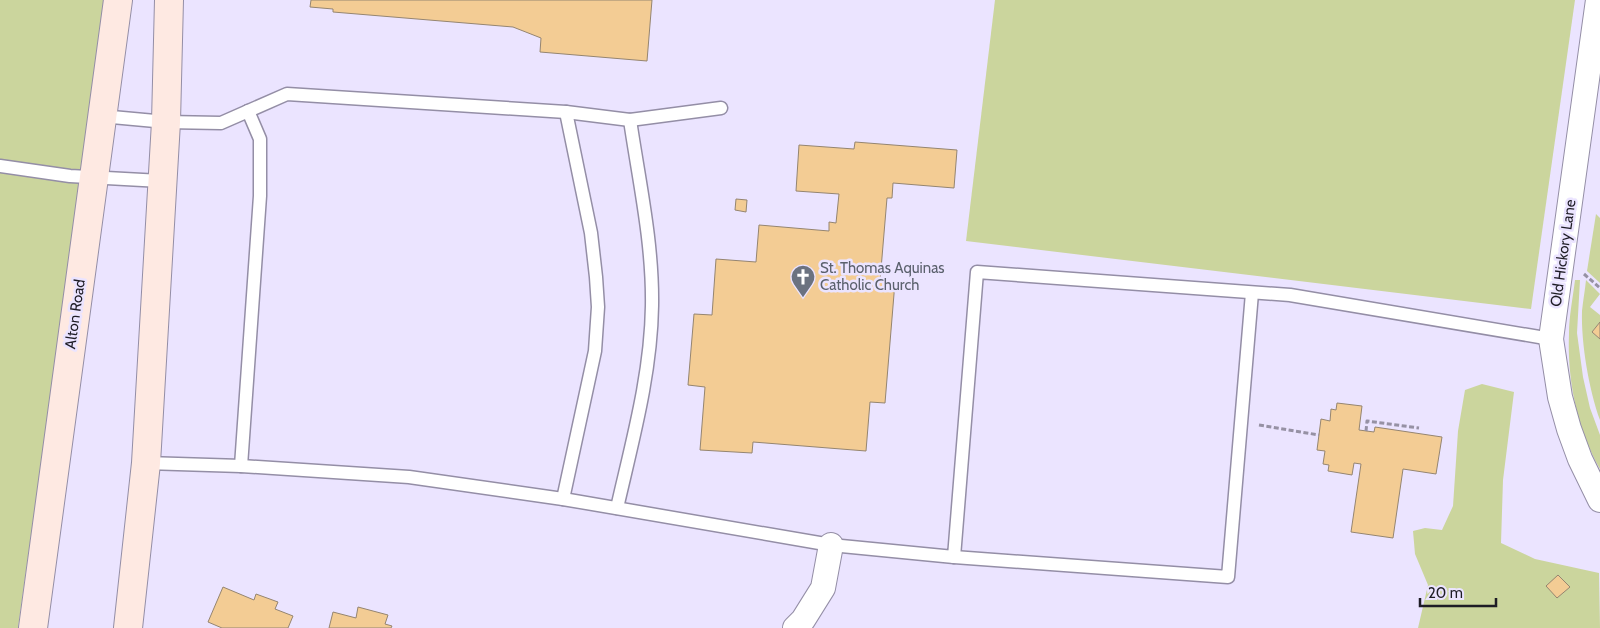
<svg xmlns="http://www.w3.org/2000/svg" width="1600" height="628" font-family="Cabin,sans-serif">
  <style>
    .green { fill: #cbd59d }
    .building { fill: #f3cc94; stroke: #958570 }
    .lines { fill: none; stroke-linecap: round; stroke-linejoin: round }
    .lane-casing { stroke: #948ea6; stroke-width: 15 }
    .street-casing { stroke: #948ea6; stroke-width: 26 }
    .secondary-casing { stroke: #948ea6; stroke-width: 30 }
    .path { stroke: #9691a4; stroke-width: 3; stroke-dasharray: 5 2.5; stroke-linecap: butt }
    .lane { stroke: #fff; stroke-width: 12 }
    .street { stroke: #fff; stroke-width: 24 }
    .secondary { stroke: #fee9e2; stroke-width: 28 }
    .labels { text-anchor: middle; stroke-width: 5; stroke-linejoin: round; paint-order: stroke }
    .street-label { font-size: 15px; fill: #1e1c25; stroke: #ebe4ff }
    .worship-label { font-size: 15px; fill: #5b616d; stroke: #ebe4ff; text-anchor: start }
  </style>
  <rect width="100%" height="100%" fill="#ebe4ff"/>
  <g class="green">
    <path d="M0 0H106L18 628H0Z"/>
    <path d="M995 0H1575L1531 309 966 241Z"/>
    <path d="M1596 214 1600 218V283L1587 271Z"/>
    <path d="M1575 280H1580L1577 333 1583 377 1590 408 1600 435V469C1577 429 1567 379 1569 334 1569 316 1573 297 1575 280Z"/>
    <path d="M1586 280 1600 294 1590 307 1600 315V322L1592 332 1600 339V420C1589 390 1581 343 1582 311 1583 301 1585 290 1586 280Z"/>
    <path d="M1482 384 1514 392 1503 480 1501 543 1535 559 1599 573 1600 628H1418L1428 585 1415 554 1413 531 1425 528 1442 530 1453 506 1458 431 1465 390Z"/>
  </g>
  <g class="building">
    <path d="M311 0H652L647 61 540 52 541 38 513 27 333 12V9L310 7Z"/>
    <path d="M855 142 957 150 954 188 893 183 892 198H887L880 281 895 282 885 403 870 402 866 451 753 442 752 453 700 450 705 387 688 385 694 314 712 315 716 259 756 262 759 225 829 231V222L836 223 839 194 796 191 799 145 854 149Z"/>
    <path d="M736 199 747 200 746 212 735 210Z"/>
    <path d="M1600 322V339L1592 332Z"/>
    <path d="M1337 403 1362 406 1359 430 1374 432 1375 427 1442 437 1436 474 1403 469 1393 538 1351 532 1361 464 1354 463 1352 475 1328 471 1329 465 1323 464 1325 451 1317 450 1321 419 1330 421 1331 409 1336 410Z"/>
    <path d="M1558 575 1570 587 1557 598 1546 586Z"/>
    <path d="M223 587 254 600 256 594 278 602 275 609 293 616 288 628H222L208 622Z"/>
    <path d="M358 607 388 615 385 624 392 626 391 628H329L333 612 356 618Z"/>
  </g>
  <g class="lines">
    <defs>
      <g id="lane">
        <path d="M101 116 166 122 221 123 287 94 566 112 630 120 721 108"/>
        <path d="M0 166 70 176 161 181"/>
        <path d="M146 463 241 466 409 477 563 499 831 545 954 557 977 272 1290 295 1551 339"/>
        <path d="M241 466 260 196V139L248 111"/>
        <path d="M563 499 595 351 598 307 596 277 591 233 566 112"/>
        <path d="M617 508C632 442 651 375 652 306 653 243 639 181 630 120"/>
        <path d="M954 557 1228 577 1252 293"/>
      </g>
      <g id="street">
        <path d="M1598 0 1551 339 1560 397 1569 429 1580 459 1600 500"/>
        <path d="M795 628 803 620 823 588 831 545"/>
      </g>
      <g id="secondary">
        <path d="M33 628 118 0"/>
        <path d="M128 628 146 463 166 122 169 0"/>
      </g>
    </defs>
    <use href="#lane" class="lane-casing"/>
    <use href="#street" class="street-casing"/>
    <use href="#secondary" class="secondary-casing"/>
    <g class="path">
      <path d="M1584 274 1600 288"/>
      <path d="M1259 425 1319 435"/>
      <path d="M1366 431 1367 421 1419 428"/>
    </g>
    <use href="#lane" class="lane"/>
    <use href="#street" class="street"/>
    <use href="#secondary" class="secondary"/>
  </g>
  <defs>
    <symbol id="church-pin" viewBox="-11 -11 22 30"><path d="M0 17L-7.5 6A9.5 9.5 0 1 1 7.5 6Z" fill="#6b7280" stroke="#ebe4ff"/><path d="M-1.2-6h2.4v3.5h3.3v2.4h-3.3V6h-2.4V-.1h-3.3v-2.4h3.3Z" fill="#fff"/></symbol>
  </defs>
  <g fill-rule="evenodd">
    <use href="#church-pin" x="789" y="263" width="28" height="38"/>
  </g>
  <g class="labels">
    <g class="street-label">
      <text transform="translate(1563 253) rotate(-82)" y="5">Old Hickory Lane</text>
      <text transform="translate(75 314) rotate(-82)" y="5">Alton Road</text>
    </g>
    <g class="worship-label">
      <text x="820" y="273">St. Thomas Aquinas<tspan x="820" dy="17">Catholic Church</tspan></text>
    </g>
  </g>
  <path d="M1420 598v8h76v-8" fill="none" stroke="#1e1c25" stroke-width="2.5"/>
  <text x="1428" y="598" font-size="15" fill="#1e1c25" stroke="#ebe4ff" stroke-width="4" paint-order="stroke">20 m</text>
</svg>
